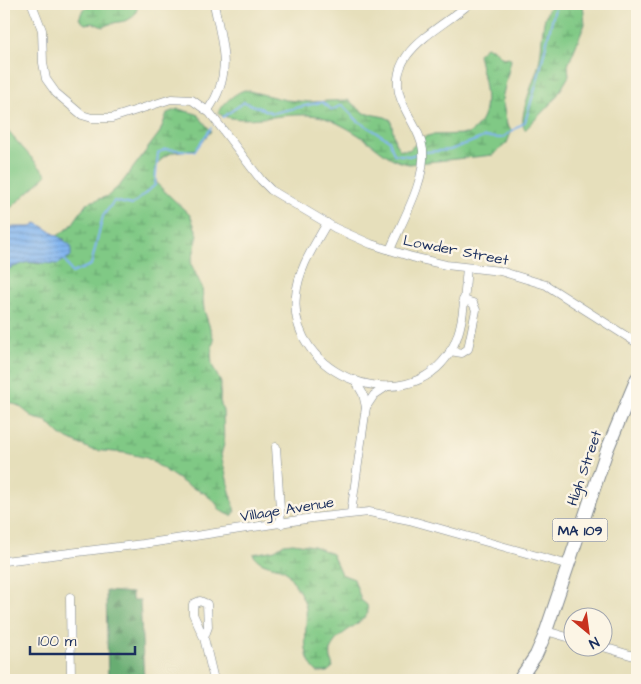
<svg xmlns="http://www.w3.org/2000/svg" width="641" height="684" font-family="'Architects Daughter',sans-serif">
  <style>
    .grass { fill: #80c985; stroke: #4e7c72 }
    .forest { fill: url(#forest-firs); stroke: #426e68 }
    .wetland { fill: url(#wetland-marsh); stroke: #4e7c72 }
    .water { fill: url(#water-rules); stroke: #4f72a7 }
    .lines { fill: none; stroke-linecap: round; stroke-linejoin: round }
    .stream { stroke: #83b6f0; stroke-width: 2 }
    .minor-casing { stroke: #80878c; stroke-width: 9 }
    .primary-casing { stroke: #80878c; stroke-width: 14 }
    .minor { stroke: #fff; stroke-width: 8 }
    .primary { stroke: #fff; stroke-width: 12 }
    .labels { text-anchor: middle; stroke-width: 5; stroke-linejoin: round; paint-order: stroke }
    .shield { fill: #fcf5e5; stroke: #5e6a86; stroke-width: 1 }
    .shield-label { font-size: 14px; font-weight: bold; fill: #1b2f5e }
    .street-label { font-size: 15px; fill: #1b2f5e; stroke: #fcf5e5 }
  </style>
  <defs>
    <pattern id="forest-firs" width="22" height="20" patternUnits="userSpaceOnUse" patternTransform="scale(1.25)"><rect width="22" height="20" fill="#68ad72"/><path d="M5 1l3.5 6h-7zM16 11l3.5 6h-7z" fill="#558d61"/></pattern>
    <pattern id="wetland-marsh" width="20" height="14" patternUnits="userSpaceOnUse" patternTransform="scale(1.25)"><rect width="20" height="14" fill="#80c985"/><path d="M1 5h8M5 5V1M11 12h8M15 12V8" fill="none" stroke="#68a470"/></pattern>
    <pattern id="water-rules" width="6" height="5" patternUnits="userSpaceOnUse" patternTransform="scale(1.25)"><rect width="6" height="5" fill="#83b6f0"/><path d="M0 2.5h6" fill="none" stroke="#6a94c6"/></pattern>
  </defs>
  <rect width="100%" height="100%" fill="#fcf5e5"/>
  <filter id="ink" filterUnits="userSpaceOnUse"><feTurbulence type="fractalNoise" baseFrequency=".02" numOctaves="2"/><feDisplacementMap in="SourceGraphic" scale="10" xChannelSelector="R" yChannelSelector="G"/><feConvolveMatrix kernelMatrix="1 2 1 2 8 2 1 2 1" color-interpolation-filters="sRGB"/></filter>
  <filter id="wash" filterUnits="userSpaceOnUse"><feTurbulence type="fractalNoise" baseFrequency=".0096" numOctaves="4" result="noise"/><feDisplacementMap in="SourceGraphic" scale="20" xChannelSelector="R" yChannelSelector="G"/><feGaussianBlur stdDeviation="1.12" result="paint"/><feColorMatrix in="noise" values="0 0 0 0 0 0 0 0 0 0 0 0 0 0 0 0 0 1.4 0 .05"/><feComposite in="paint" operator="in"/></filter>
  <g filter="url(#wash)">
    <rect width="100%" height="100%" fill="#e6dfbb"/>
    <path class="grass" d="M4 127 47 175 5 213 4 211Z"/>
    <path class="forest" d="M106 591 132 593V600H140L144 680H108Z"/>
    <g class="wetland">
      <path d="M92 4H137L138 5C134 27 118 18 103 27L93 23 85 24 79 19 83 9Z"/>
      <path d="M551 4H583L585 24 568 65 569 76 555 99 525 130C517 118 534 82 538 67 544 47 539 22 551 4Z"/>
      <path d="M486 47 492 48 503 58 509 57 511 60 502 99 507 125 512 130 507 143 493 155 409 164C389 161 379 148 363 138 351 130 335 121 322 117 293 109 242 127 219 114 219 106 236 92 245 90L286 100 310 102 348 100 364 113 385 117 391 120 395 143 400 150H409L424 137 431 135 468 134C497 117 483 80 478 54Z"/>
      <path d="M178 109 197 114 211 131 196 149 174 152 163 157 155 168V176L157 184 190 215 198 235 191 264 202 287 204 310 214 340 211 353 212 365 221 383 220 401 223 411 224 444 221 455 235 512 232 516 221 511 215 502 204 493 187 485 147 458 126 453 92 450 60 435 46 421 34 418 19 406 4 400V270L28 262 40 264 65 239 56 237 71 226 87 203 108 196 121 184 160 132 167 113Z"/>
      <path d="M293 543 313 546 332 554 341 574 354 579 361 600 367 605 368 613C352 634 322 635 333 667L327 672H317C299 655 308 629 306 608 305 598 291 578 285 570 274 565 259 566 253 554L275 550 284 544Z"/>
    </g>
    <path class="water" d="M36 223C41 224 67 242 71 246V256L58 264 28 262 4 270V227H31Z"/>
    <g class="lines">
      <g class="stream">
        <path d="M223 117 244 102 273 113 322 102 332 110 342 105 358 121 389 140 394 154 409 156 420 153"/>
        <path d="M425 152 450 150 484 137 502 138 525 122 537 82 556 4"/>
        <path d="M64 258 72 273 91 265 103 216 114 201 132 205 155 185 158 153 165 149 195 151 211 128"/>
      </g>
    </g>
  </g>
  <g filter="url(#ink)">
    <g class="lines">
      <defs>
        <g id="minor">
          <path d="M32 4 42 30 43 63 46 79 56 93 82 115 92 118H112L171 99 192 100 210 113 261 180 271 190 335 228 371 244 412 257 446 265 500 271 546 285 637 343"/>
          <path d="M208 110C234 74 222 44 214 4"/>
          <path d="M327 223C314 246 298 269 296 296 287 375 406 422 450 352 465 328 464 295 467 268"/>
          <path d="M390 250C402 221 426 181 423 150 421 133 409 119 403 104 380 54 438 31 469 4"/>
          <path d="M450 351 462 353 468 349 476 310 473 303 463 300"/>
          <path d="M366 407 374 395 386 387"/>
          <path d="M276 447 281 524"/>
          <path d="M351 513 366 407 363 394 355 380"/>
          <path d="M4 561 143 544 312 518 369 512 409 520 569 565"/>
          <path d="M70 597 71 680"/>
          <path d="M546 631 574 639"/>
          <path d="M204 638 208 627 207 604 200 601 193 604V614L204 638 214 680"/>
          <path d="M600 646 637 657"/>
        </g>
        <path id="primary" d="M519 680 536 655 544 637 607 450 637 378"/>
      </defs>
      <use href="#minor" class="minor-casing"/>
      <use href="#primary" class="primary-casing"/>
      <use href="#minor" class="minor"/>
      <use href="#primary" class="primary"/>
    </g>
  </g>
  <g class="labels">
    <rect class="shield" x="552.5" y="518.5" width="55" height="23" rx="4"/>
    <g class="shield-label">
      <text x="580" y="535">MA 109</text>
    </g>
    <g class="street-label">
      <text transform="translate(456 250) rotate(11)" y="5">Lowder Street</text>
      <text transform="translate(584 468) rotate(-71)" y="5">High Street</text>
      <text transform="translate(287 509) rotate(-9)" y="5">Village Avenue</text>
    </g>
  </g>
  <rect width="641" height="684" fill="none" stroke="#fcf5e5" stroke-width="20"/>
  <g transform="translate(588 632) rotate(151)"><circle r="24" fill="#fcf5e5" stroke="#a2a6af"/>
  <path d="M0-4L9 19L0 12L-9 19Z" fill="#c8321e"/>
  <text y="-8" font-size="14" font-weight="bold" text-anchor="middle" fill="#1b2f5e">N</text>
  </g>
  <path d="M30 646v8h105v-8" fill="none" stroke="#1b2f5e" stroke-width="2.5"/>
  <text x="38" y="646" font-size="15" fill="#1b2f5e" stroke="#fcf5e5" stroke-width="4" paint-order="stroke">100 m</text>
</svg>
